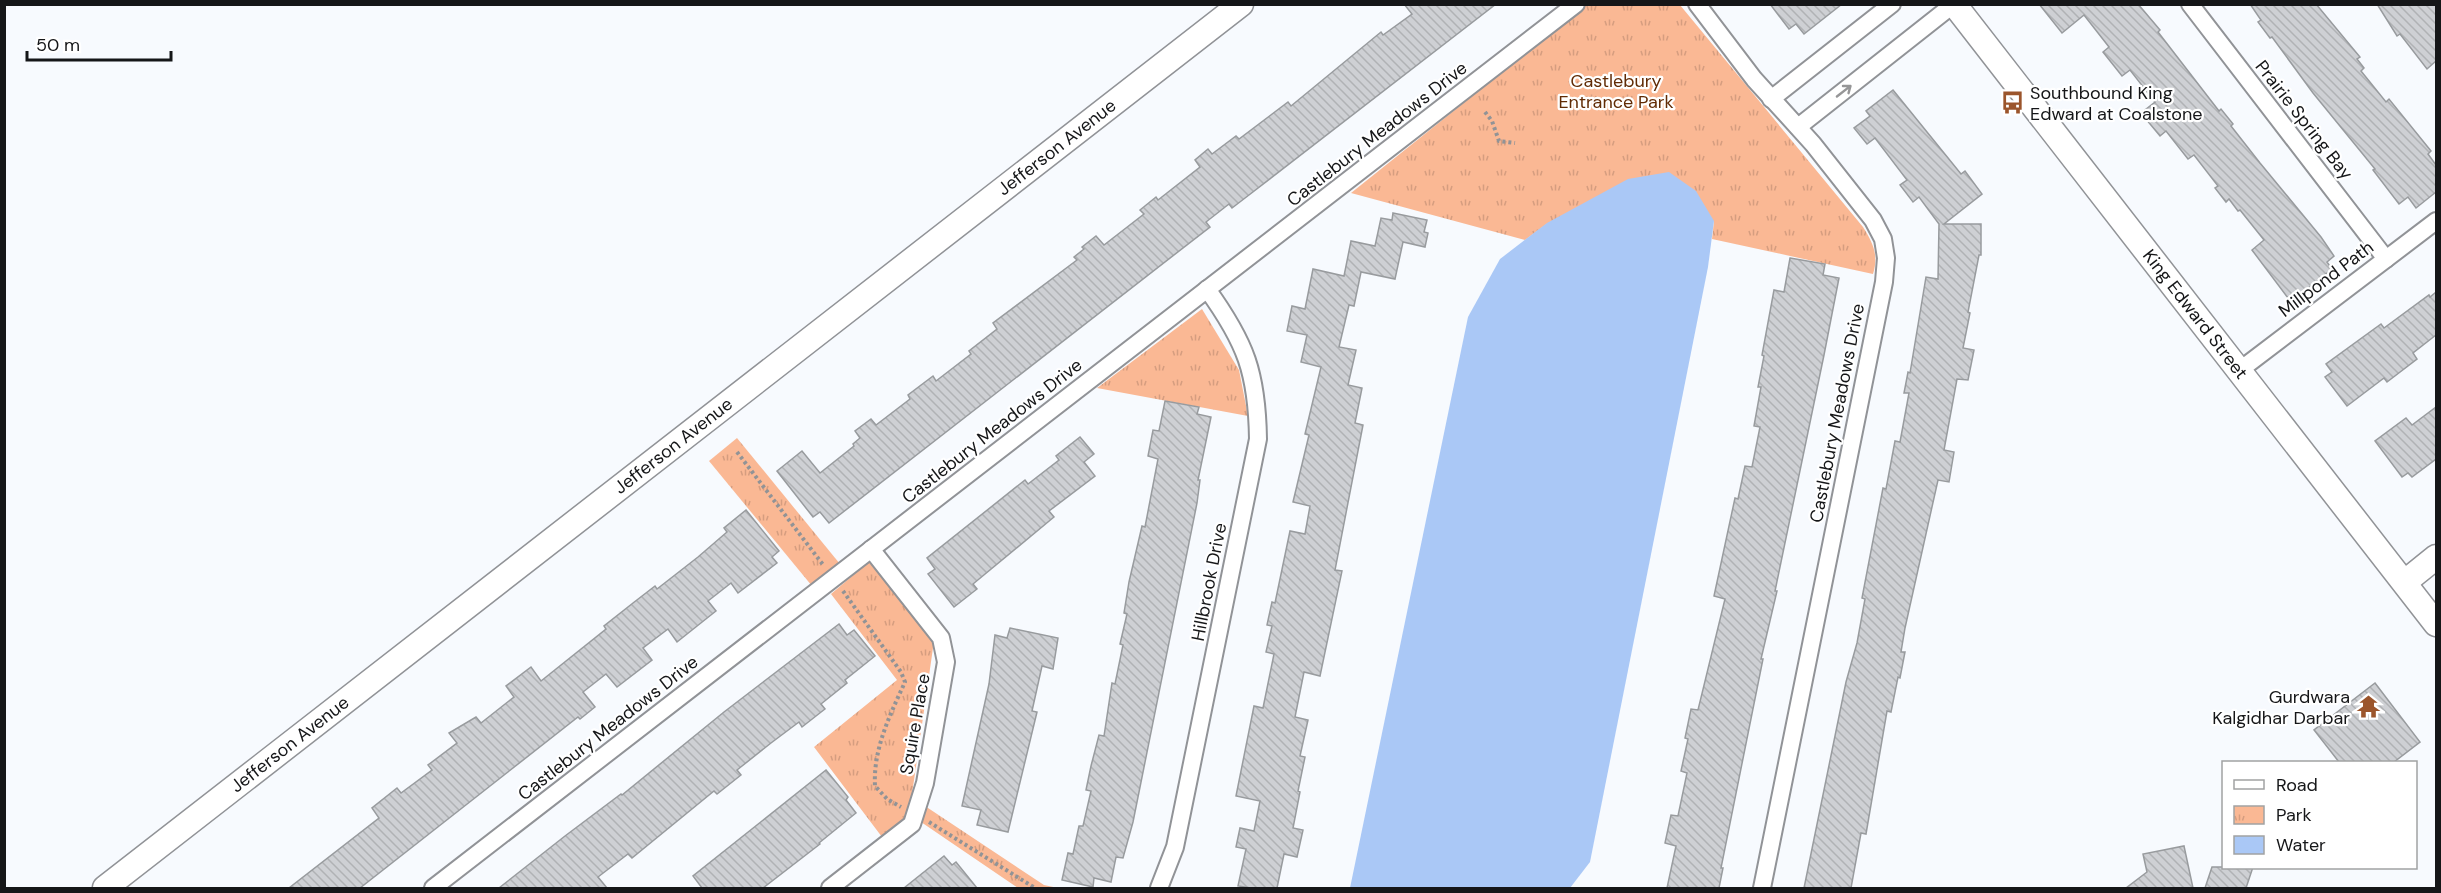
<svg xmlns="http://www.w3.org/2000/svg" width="2441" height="893" font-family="'DM Sans',sans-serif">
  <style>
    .park { fill: url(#park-tufts) }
    .water { fill: #aac8f6 }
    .building { fill: url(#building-back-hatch); stroke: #989b9e; stroke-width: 1.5 }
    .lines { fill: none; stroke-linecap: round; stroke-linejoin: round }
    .street-casing { stroke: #919397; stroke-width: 20 }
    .secondary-casing { stroke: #919397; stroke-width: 27 }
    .path { stroke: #919396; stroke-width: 4; stroke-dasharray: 3 3; stroke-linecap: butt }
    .street { stroke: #fff; stroke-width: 16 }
    .secondary { stroke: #fff; stroke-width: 24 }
    .oneway { stroke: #969697 }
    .labels { text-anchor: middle; stroke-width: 4.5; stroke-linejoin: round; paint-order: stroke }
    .park-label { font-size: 18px; fill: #612b05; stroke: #fff }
    .poi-label { font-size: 18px; fill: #151618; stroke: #fff; text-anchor: start }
    .street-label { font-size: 18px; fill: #151618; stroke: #fff }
  </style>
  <defs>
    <pattern id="park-tufts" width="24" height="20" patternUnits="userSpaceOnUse" patternTransform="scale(1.5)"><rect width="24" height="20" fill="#fab894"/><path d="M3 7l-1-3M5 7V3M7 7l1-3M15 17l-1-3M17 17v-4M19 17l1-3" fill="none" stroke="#d59d7f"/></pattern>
    <pattern id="building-back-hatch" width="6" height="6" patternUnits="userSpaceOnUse" patternTransform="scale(1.5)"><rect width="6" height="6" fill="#ced0d4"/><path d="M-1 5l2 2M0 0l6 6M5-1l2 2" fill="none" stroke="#b0b2b5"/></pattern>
  </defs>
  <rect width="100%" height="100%" fill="#f7fafe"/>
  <g class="park">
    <path d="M1586 5H1680L1863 227C1873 243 1879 255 1873 274L1712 239 1714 221 1548 223 1525 240 1351 193Z"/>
    <path d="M1202 309 1239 370 1248 416 1097 388Z"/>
    <path d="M737 438 840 564 812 586 709 461Z"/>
    <path d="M871 560 934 641 908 822 882 837 814 747 897 680 831 594Z"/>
    <path d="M925 806 1044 885 1058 888H1018L921 822Z"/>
  </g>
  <path class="water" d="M1669 172 1696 191 1714 221 1708 267 1590 862 1570 888H1350L1468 317 1500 259 1547 223 1628 179Z"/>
  <g class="building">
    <path d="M1404 4H1496L1249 195 1232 208 1229 204 1206 222 1210 227 829 523 820 512 813 517 777 471 802 451 820 473 854 446 853 444 860 438 855 431 871 419 876 425 910 399 908 395 933 376 936 381 971 354 969 351 997 329 993 323 1077 260 1074 257 1084 249 1082 247 1096 236 1104 245 1144 214 1140 210 1156 197 1158 200 1200 167 1195 160 1208 149 1212 154 1236 136 1239 139 1288 102 1291 106 1381 32 1383 35 1412 14Z"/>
    <path d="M1770 4H1842L1804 34 1796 24 1789 29Z"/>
    <path d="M2039 4H2138L2160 30 2158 32 2219 111 2221 109 2233 124 2231 126 2260 163 2321 237 2334 256 2327 262 2332 269 2291 302 2252 250 2264 240 2240 210 2238 211 2229 199 2226 202 2215 188 2218 186 2194 155 2188 159 2166 131 2160 136 2141 113 2155 102 2130 70 2122 76 2103 52 2109 47 2084 15 2062 33Z"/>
    <path d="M2250 4H2316L2360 57 2357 59 2364 68 2361 71 2386 102 2389 99 2431 151 2428 154 2436 165V192L2416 208 2408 197 2399 204 2373 170 2375 169 2313 93 2272 37 2270 38 2258 22 2261 20Z"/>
    <path d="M2377 4H2436V61L2427 69 2400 34 2397 36Z"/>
    <path d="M1893 90 1961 174 1965 171 1982 194 1944 224H1981V255H1979L1968 312 1970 313 1963 348 1974 350 1968 380 1957 379 1944 450 1954 452 1949 482 1938 480 1905 628 1901 652H1905L1900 678 1898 677 1891 712 1887 711 1866 834 1861 833 1851 888H1804L1846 682 1857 643 1865 599 1862 598 1883 488 1886 489 1895 441 1900 442 1909 393H1904L1908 372 1910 373 1926 277 1938 279 1939 224 1919 197 1913 202 1900 185 1907 180 1875 138 1867 144 1854 128 1870 116 1866 111Z"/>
    <path d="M1393 213 1427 220 1424 232 1428 233 1425 247 1403 242 1395 279 1361 272 1354 306 1349 305 1339 347 1356 350 1348 385 1362 388 1355 423 1363 425 1335 570 1342 571 1320 676 1304 672 1295 717 1308 720 1300 756 1305 757 1298 791 1300 792 1293 828 1303 830 1297 857 1284 854 1277 888H1251L1238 886 1246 849 1236 847 1240 828 1254 831 1260 801 1236 796 1254 706 1263 708 1274 654 1266 652 1272 626 1267 625 1272 602 1275 603 1290 531 1305 534 1310 506 1293 502 1309 435 1305 434 1321 367 1301 362 1307 335 1287 331 1292 306 1305 309 1313 269 1344 276 1351 241 1375 246 1381 218 1392 220Z"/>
    <path d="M1790 258 1825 264 1823 275 1839 278 1824 355 1775 591H1777L1761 659H1763L1721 868H1723L1719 888H1667L1676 846 1665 843 1671 815 1678 816 1687 773 1681 771 1688 739 1685 738 1691 709 1698 710 1725 599 1714 596 1735 498 1738 499 1745 466 1752 467 1760 427 1754 426 1761 387H1758L1764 356 1762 355 1774 290 1784 292Z"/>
    <path d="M2436 292V335L2413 353 2417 359 2387 382 2384 378 2347 406 2325 377 2332 372 2326 364 2381 324 2384 328 2429 295 2430 297Z"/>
    <path d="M1165 401 1199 407 1197 414 1211 417 1198 480H1200L1197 503 1133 822 1123 858 1116 857 1111 882 1094 878 1093 887 1062 880 1068 853 1073 854 1079 826H1083L1091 791 1086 790 1091 766 1099 735 1104 736 1112 683 1115 684 1123 645 1120 644 1127 614 1124 613 1129 582 1142 526 1145 527 1158 459 1148 456 1153 430 1159 431Z"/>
    <path d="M2436 407V459L2412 477 2408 473 2402 477 2375 441 2406 418 2412 425Z"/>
    <path d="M1080 437 1094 454 1084 462 1095 476 1049 511 1054 517 973 584 977 589 954 607 928 574 935 569 927 558 1025 480 1028 484 1059 460 1056 456Z"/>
    <path d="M746 510 779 551 772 557 777 563 738 593 731 583 708 601 716 611 677 642 668 629 643 648 652 660 617 687 606 674 583 692 595 707 580 719 578 717 360 888H289L379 818 372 808 397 788 401 793 432 770 428 765 457 743 449 733 476 717 481 723 514 697 506 686 531 667 541 681 606 629 604 626 633 603 655 586 657 589 698 557 727 532 724 528Z"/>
    <path d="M839 624 847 635 854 630 875 656 845 680 847 683 821 704 825 709 802 727 799 722 771 743 737 770 741 775 717 794 714 791 632 858 628 854 598 877 607 888H499L565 836 621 794 622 795 724 712Z"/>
    <path d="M1010 628 1058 638 1053 669 1042 666 1032 711 1037 712 1008 832 977 825 981 810 962 806 989 684 995 635 1007 638Z"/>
    <path d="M2375 683 2420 742 2394 762H2339L2314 730Z"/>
    <path d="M826 770 848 797 846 800 856 813 819 843 820 844 763 888H702L693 876Z"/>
    <path d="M2184 846 2193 888H2126L2147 872 2143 854Z"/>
    <path d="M944 856 952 865 956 862 977 888H904Z"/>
    <path d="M2212 867H2253L2246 888H2205Z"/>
  </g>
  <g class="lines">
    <defs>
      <g id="street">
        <path d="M1697 4 1754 79 1813 144 1873 220 1883 239 1886 258 1884 282 1762 888"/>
        <path d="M2190 4 2386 259"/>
        <path d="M1771 99 1892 4"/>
        <path d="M1798 127 1954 4"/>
        <path d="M2240 370 2436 221"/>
        <path d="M433 888 1576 4"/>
        <path d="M830 888 912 824 925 783 946 662 941 638 871 549"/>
        <path d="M1159 888 1175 847 1258 439C1257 373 1246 343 1207 289"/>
      </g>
      <g id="secondary">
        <path id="s1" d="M1954 4 2436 624"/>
        <path d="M2405 582 2436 557"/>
        <path id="s2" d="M105 888 1241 4"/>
      </g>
    </defs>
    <use href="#street" class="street-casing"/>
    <use href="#secondary" class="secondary-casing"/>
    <g class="path">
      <path d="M1485 112 1492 121 1499 141 1515 143"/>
      <path d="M737 452 824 566"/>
      <path d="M843 591 901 672 905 682C890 715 873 749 875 786L887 799 901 807"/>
      <path d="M929 822 1035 888"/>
    </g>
    <use href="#street" class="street"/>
    <use href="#secondary" class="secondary"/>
  </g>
  <defs><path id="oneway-shaft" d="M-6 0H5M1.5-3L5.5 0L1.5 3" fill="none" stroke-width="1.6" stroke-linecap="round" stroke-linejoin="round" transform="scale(1.5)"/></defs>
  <use class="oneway" href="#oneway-shaft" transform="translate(1844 91) rotate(-38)"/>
  <defs>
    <symbol id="bus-bare" viewBox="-9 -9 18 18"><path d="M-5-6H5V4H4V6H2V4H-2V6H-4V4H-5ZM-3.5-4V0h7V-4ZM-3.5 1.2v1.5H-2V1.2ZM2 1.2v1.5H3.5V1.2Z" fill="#9b552c" stroke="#fff" stroke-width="2.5" paint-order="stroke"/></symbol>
    <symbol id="temple-bare" viewBox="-9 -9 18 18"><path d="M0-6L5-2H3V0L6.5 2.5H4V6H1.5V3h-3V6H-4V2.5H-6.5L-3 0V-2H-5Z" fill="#9b552c" stroke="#fff" stroke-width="2.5" paint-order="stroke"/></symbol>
  </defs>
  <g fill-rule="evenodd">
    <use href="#bus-bare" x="1996" y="86" width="33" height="33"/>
    <use href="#temple-bare" x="2352" y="690" width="33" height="33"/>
  </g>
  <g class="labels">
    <g class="park-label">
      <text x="1616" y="87">Castlebury<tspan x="1616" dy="21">Entrance Park</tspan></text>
    </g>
    <g class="poi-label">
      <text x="2030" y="99">Southbound King<tspan x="2030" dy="21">Edward at Coalstone</tspan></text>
      <text x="2350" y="703" text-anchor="end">Gurdwara<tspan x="2350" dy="21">Kalgidhar Darbar</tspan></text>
    </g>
    <g class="street-label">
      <text transform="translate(2304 120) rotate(52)" y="6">Prairie Spring Bay</text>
      <text transform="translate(1377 134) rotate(-38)" y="6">Castlebury Meadows Drive</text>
      <text dy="6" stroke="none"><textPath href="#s2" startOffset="1206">Jefferson Avenue</textPath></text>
      <text transform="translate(2326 279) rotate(-37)" y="6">Millpond Path</text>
      <text dy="6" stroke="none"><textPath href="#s1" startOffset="393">King Edward Street</textPath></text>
      <text transform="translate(1837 413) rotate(-79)" y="6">Castlebury Meadows Drive</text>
      <text transform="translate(992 431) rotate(-38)" y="6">Castlebury Meadows Drive</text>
      <text dy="6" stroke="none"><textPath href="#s2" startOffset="720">Jefferson Avenue</textPath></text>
      <text transform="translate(1209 582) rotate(-79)" y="6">Hillbrook Drive</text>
      <text transform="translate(915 724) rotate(-80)" y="6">Squire Place</text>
      <text transform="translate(608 728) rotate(-38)" y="6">Castlebury Meadows Drive</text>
      <text dy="6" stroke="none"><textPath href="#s2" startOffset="234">Jefferson Avenue</textPath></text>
    </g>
  </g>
  <rect width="2441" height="893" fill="none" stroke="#151618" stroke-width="12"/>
  <rect x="2222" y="761" width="195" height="108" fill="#ffffff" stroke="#a1a2a3" stroke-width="1.5"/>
  <rect x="2234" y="780" width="30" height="9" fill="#ffffff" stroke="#a1a2a3" stroke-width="1.5"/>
  <text x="2276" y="791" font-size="18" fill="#151618">Road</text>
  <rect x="2234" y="806" width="30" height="18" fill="url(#park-tufts)" stroke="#a1a2a3" stroke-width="1.5"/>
  <text x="2276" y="821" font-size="18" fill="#151618">Park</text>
  <rect x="2234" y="836" width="30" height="18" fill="#aac8f6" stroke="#a1a2a3" stroke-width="1.5"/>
  <text x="2276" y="851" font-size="18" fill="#151618">Water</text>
  <path d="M27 51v9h144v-9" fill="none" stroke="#151618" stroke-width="3"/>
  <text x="36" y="51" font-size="18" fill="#151618" stroke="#ffffff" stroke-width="4.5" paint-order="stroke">50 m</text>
</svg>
